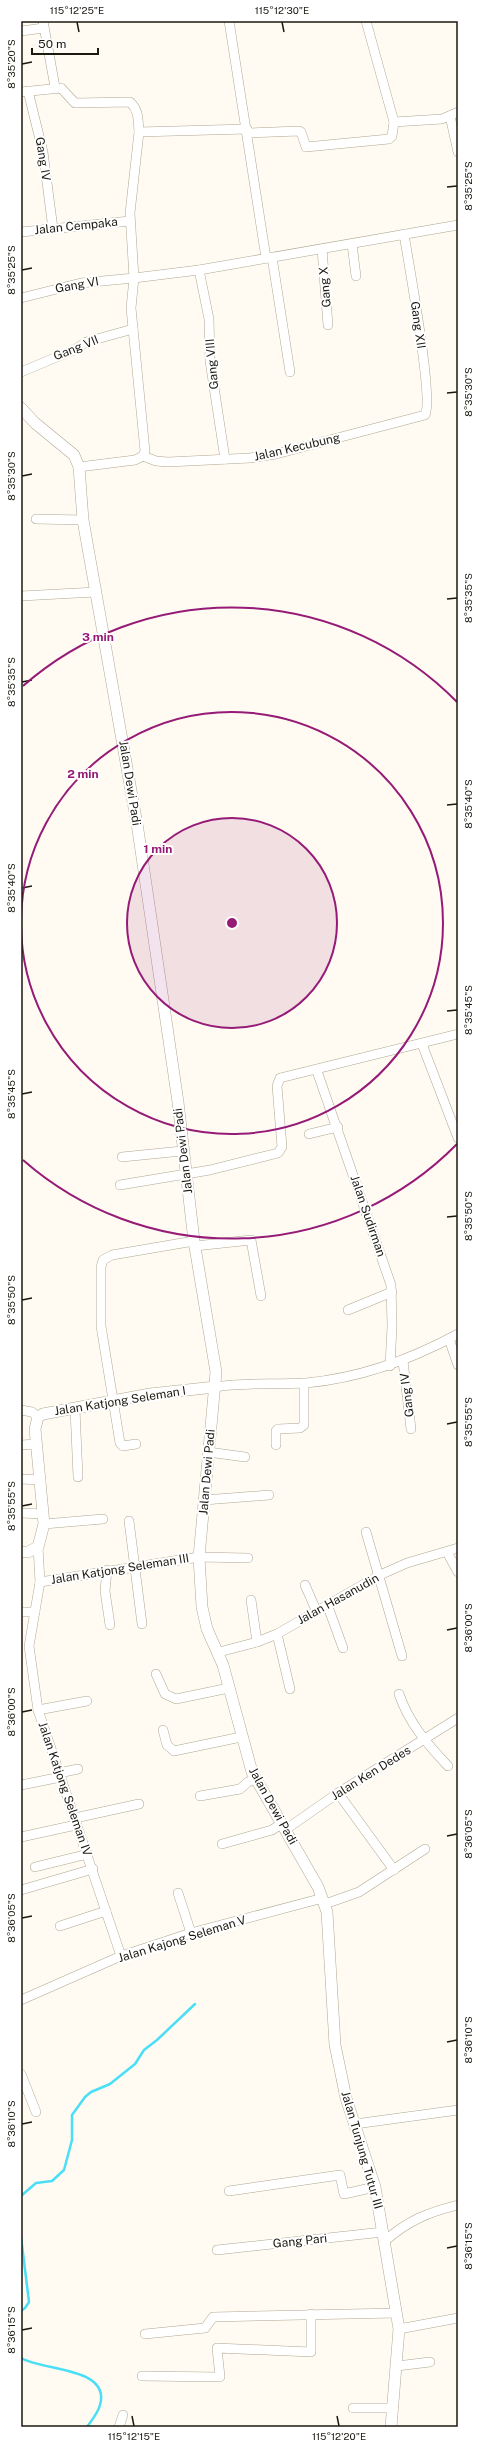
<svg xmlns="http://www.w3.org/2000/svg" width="479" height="2448" font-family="'Public Sans',sans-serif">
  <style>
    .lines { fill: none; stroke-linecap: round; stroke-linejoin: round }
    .stream { stroke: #4adff6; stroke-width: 2.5 }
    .minor-casing { stroke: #afa791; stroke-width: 10 }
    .tertiary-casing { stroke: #afa791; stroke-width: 12 }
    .minor { stroke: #fff; stroke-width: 9 }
    .tertiary { stroke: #fff; stroke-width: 11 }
    .ticks { fill: none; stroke: #1c1911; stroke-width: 1.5 }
    .ring { fill: none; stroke: #951b77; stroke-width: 2 }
    .labels { text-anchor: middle; stroke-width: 4; stroke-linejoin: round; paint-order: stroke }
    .street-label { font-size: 12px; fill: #1c1911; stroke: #fff }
    .centre { fill: #951b77; stroke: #fff; stroke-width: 2 }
    .ring-label { font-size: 12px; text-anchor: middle; font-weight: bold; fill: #951b77; stroke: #fff; stroke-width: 4; stroke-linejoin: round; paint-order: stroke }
    .neatline { fill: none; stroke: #1c1911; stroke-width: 1.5 }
    .ticks-label { font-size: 10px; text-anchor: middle; fill: #1c1911 }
  </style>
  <rect width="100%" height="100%" fill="#fffbf2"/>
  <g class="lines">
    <g class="stream">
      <path d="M21 2196 36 2183 52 2181 64 2170 72 2140V2115L85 2097 91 2092 110 2084 135 2064 144 2050 157 2040 195 2004"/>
      <path d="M21 2237 29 2302 25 2308 21 2311"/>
      <path d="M21 2358C43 2371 111 2367 100 2405 98 2413 91 2421 87 2427"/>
    </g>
    <defs>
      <g id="minor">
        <path d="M43 21 55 87"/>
        <path d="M229 21 266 258"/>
        <path d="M366 21 394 122 442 119 458 112"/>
        <path d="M21 31 44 28"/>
        <path d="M28 91 43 152 53 229"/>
        <path d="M21 92 61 88 75 103 130 102C139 110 138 120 139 132L247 129"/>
        <path d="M450 116 458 152"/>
        <path d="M248 133 299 131 301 132 306 147 389 139 392 136 394 122"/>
        <path d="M21 232 130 221"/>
        <path d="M352 244 356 276"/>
        <path d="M322 249 328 325"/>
        <path d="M272 257 290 372"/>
        <path d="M199 270 209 319 210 361 225 459"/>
        <path d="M21 298 81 283 134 278 130 213 139 132"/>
        <path d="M21 372 76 349 86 342 133 329"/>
        <path d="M143 456 156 461 168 462 250 458 276 454 425 415C434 400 408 260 404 234"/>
        <path d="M79 467 135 460 143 456 145 451 131 308 134 278 199 270 458 225"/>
        <path d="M36 519 83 520"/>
        <path d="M21 596 96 592"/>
        <path d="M422 1044 458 1138"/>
        <path d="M317 1071 391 1285 392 1326 390 1366"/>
        <path d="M309 1134 338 1127"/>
        <path d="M122 1157 182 1151"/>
        <path d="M120 1185 210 1170 278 1153 282 1147 277 1086 280 1078 458 1034"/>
        <path d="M195 1246 251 1240 261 1296"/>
        <path d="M348 1310 392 1292"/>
        <path d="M449 1339 458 1365"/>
        <path d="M403 1361 411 1429"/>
        <path d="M215 1387C245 1382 275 1385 306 1383 361 1378 410 1360 458 1334"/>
        <path d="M75 1409 78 1477"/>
        <path d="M21 1410 32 1412 38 1417"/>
        <path d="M136 1444 123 1446 120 1443 101 1326V1267L103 1260 112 1255 194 1241"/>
        <path d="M21 1445 37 1444"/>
        <path d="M276 1445V1431L278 1429 300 1428 304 1425V1383"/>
        <path d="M208 1452 245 1457"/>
        <path d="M21 1479 41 1480"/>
        <path d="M204 1500 269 1495"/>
        <path d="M21 1513 43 1514"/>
        <path d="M129 1521 142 1624"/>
        <path d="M44 1524 103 1519"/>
        <path d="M366 1532 402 1656"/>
        <path d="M38 1547 40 1582 29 1646 38 1710 121 1956"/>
        <path d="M447 1552 458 1572"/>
        <path d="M107 1570 105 1591 110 1625"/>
        <path d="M40 1582 199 1557 248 1558"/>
        <path d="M305 1585 316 1610"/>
        <path d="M251 1600 257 1642"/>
        <path d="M327 1604 343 1648"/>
        <path d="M21 1612H35"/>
        <path d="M277 1634 290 1689"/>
        <path d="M219 1652 257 1642 277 1634 380 1575 407 1563 458 1548"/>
        <path d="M156 1674 165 1694 176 1699 229 1688"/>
        <path d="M399 1694C409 1723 427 1744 448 1766"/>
        <path d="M38 1710 87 1701"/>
        <path d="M163 1730 167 1745 174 1751 241 1737"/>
        <path d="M59 1773 78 1769"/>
        <path d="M21 1785 61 1777"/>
        <path d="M338 1793 394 1870"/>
        <path d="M200 1796 240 1789 248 1782 256 1779"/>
        <path d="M75 1818 139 1804"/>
        <path d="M285 1830 338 1793 458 1718"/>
        <path d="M21 1837 76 1825"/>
        <path d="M222 1844 272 1830 281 1824"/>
        <path d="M35 1867 88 1854"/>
        <path d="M21 1890 93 1869"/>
        <path d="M178 1893 191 1933"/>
        <path d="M325 1904 359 1892 425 1849"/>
        <path d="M60 1926 106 1911"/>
        <path d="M21 2000 121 1956 191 1933 323 1898"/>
        <path d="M21 2074 36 2112"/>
        <path d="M355 2124 458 2110"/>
        <path d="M229 2191 340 2175 344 2194 375 2187"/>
        <path d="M385 2241C407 2221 429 2212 458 2205"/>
        <path d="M217 2250 383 2232"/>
        <path d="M399 2329 458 2318"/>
        <path d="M145 2334 205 2328 213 2317 396 2313"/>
        <path d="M397 2366 430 2362"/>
        <path d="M142 2376 220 2377 217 2348 311 2352V2314"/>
        <path d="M353 2408H392"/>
        <path d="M119 2427 123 2415"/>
      </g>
      <g id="tertiary">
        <path d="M21 408 35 423 74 455 79 467 83 520 138 830 178 1102 194 1241 216 1372 199 1557 202 1607 207 1629 223 1665 252 1772 318 1887 327 1912 335 2045 346 2098 375 2187 399 2329 391 2427"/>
        <path d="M21 1552H28L38 1547 44 1524 35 1429 38 1417 43 1414 150 1394 215 1387"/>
      </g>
    </defs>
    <use href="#minor" class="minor-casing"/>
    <use href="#tertiary" class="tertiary-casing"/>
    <use href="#minor" class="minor"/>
    <use href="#tertiary" class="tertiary"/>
  </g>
  <path class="ticks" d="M77 22 79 32M282 22 284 32M22 64 32 62M447 187 457 186M22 270 32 268M447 393 457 392M22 476 32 474M447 599 457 598M22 682 32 680M447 805 457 804M22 888 32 886M447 1011 457 1010M22 1094 32 1092M447 1217 457 1216M22 1300 32 1298M447 1424 457 1422M22 1506 32 1504M447 1630 457 1628M22 1712 32 1710M447 1836 457 1834M22 1918 32 1916M447 2042 457 2040M22 2124 32 2122M447 2248 457 2246M22 2330 32 2328M132 2416 134 2426M337 2416 339 2426"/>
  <circle cx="232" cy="923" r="105" fill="#951b77" fill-opacity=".12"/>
  <g class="ring">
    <circle cx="232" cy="923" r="105"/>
    <path d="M21 921A211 211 0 1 1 21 925"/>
    <path d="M457 1144A316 316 0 0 1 23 1160M23 686A316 316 0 0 1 457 702"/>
  </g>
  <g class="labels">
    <g class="street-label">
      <text transform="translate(43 159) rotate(81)" y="4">Gang IV</text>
      <text transform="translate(76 226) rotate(-6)" y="4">Jalan Cempaka</text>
      <text transform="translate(77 285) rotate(-10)" y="4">Gang VI</text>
      <text transform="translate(325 287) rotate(-95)" y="4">Gang X</text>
      <text transform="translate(418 325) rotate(82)" y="4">Gang XII</text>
      <text transform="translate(76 348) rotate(-22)" y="4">Gang VII</text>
      <text transform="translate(212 364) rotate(-95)" y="4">Gang VIII</text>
      <text transform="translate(297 447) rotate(-13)" y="4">Jalan Kecubung</text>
      <text transform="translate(130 783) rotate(81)" y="4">Jalan Dewi Padi</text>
      <text transform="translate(183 1151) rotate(-97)" y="4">Jalan Dewi Padi</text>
      <text transform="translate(368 1216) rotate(71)" y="4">Jalan Sudirman</text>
      <text transform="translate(407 1395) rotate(-97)" y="4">Gang IV</text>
      <text transform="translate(120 1401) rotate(-9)" y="4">Jalan Katjong Seleman I</text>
      <text transform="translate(207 1472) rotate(-85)" y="4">Jalan Dewi Padi</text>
      <text transform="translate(120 1569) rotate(-9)" y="4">Jalan Katjong Seleman III</text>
      <text transform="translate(338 1599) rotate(-29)" y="4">Jalan Hasanudin</text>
      <text transform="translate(371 1773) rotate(-32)" y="4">Jalan Ken Dedes</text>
      <text transform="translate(65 1789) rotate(71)" y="4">Jalan Katjong Seleman IV</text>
      <text transform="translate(273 1806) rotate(61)" y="4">Jalan Dewi Padi</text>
      <text transform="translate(182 1939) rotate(-17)" y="4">Jalan Kajong Seleman V</text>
      <text transform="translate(362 2150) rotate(74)" y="4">Jalan Tunjung Tutur III</text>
      <text transform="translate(300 2241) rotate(-6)" y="4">Gang Pari</text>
    </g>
  </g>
  <circle cx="232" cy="923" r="6" class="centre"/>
  <g class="ring-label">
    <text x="98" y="641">3 min</text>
    <text x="83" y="778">2 min</text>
    <text x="158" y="853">1 min</text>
  </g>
  <rect width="479" height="2448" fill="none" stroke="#ffffff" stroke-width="44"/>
  <path d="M32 48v6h66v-6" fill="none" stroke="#1c1911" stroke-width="2"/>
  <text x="38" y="48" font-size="12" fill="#1c1911" stroke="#ffffff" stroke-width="3" paint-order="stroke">50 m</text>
  <rect x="22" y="22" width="435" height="2404" class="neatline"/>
  <g class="ticks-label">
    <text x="77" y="14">115°12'25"E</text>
    <text x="282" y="14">115°12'30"E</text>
    <text transform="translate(11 64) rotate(-90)" y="4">8°35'20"S</text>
    <text transform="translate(468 186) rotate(-90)" y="4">8°35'25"S</text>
    <text transform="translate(11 270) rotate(-90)" y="4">8°35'25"S</text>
    <text transform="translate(468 392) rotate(-90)" y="4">8°35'30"S</text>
    <text transform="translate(11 476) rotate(-90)" y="4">8°35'30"S</text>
    <text transform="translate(468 598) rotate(-90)" y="4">8°35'35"S</text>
    <text transform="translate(11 682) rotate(-90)" y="4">8°35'35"S</text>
    <text transform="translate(468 804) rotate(-90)" y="4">8°35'40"S</text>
    <text transform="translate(11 888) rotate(-90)" y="4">8°35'40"S</text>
    <text transform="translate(468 1010) rotate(-90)" y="4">8°35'45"S</text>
    <text transform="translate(11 1094) rotate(-90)" y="4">8°35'45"S</text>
    <text transform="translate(468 1216) rotate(-90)" y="4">8°35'50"S</text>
    <text transform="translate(11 1300) rotate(-90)" y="4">8°35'50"S</text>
    <text transform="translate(468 1422) rotate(-90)" y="4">8°35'55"S</text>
    <text transform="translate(11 1506) rotate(-90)" y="4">8°35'55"S</text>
    <text transform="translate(468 1628) rotate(-90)" y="4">8°36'00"S</text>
    <text transform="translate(11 1712) rotate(-90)" y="4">8°36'00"S</text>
    <text transform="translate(468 1834) rotate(-90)" y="4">8°36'05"S</text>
    <text transform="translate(11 1918) rotate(-90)" y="4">8°36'05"S</text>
    <text transform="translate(468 2040) rotate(-90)" y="4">8°36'10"S</text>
    <text transform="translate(11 2124) rotate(-90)" y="4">8°36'10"S</text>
    <text transform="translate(468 2246) rotate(-90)" y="4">8°36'15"S</text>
    <text transform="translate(11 2330) rotate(-90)" y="4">8°36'15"S</text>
    <text x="134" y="2440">115°12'15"E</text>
    <text x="339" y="2440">115°12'20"E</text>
  </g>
</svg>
